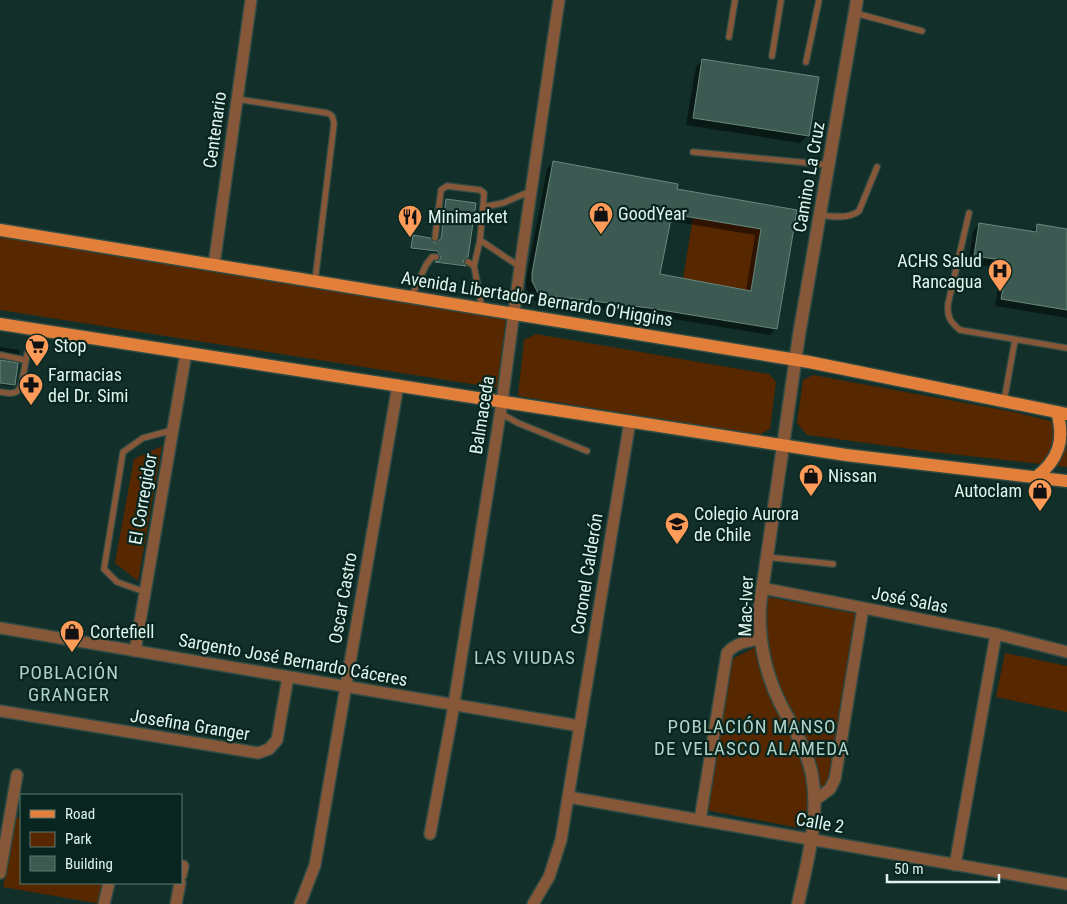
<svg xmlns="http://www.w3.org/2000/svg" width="1067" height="904" font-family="'Roboto Condensed',sans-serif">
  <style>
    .green { fill: #572700 }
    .shadow { fill: #0007; fill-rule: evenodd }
    .building { fill: #3c5a51; stroke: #68887e; fill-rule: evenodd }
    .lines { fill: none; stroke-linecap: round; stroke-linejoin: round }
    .service-casing { stroke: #2f4b44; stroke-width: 8 }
    .minor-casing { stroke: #2f4b44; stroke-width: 14 }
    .tertiary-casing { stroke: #2f4b44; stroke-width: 15 }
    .primary-casing { stroke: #2f4b44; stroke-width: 15 }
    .service { stroke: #865738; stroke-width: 5.5 }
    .minor { stroke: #865738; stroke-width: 11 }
    .tertiary { stroke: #865738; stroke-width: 12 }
    .primary { stroke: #e2803b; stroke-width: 12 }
    .labels { text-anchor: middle; stroke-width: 4.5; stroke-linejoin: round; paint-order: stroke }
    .street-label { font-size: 18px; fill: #e1f3ed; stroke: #08261f }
    .poi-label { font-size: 18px; fill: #e1f3ed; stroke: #08261f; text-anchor: start }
    .neighbourhood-label { font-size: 19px; letter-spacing: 1px; fill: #b0d2c7; stroke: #08261f }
  </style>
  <rect width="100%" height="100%" fill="#123029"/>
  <g class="green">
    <path d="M693 217 761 229 751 291 683 279Z"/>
    <path d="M0 234 506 318 497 388 0 310Z"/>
    <path d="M536 334 769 374 776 382 770 429 759 435 518 396 524 340Z"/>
    <path d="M813 375 1014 412 1066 425 1067 467 933 452 807 435 797 423 803 380Z"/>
    <path d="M162 446 138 581 115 563 134 459Z"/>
    <path d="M768 597 857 614 829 782 799 828 706 810 732 659 766 642 765 605Z"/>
    <path d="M1005 653 1067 666V712L996 697Z"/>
    <path d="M16 817 21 818V883H107L101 904 3 887Z"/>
  </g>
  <g class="shadow">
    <path d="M703 60 808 135 800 143 686 125 696 67Z"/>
    <path d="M553 162 676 190 796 211 776 328 770 335 642 314 537 302 531 299 526 288V280L547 169ZM670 221 755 235 746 291 659 275Z"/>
    <path d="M447 201 458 264 459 266 463 263V267L435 263 440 260 435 252 410 249 413 236 434 244 440 241Z"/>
    <path d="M980 224 1031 232 1038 225 1067 230V318L995 306 1001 268 968 263 973 231Z"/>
    <path d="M0 347 19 350V354L17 355 0 352Z"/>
    <path d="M0 361 14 385 12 386 0 384Z"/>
  </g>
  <g class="building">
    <path d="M702 59 819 77 809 136 693 118Z"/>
    <path d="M553 161 678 184 677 189 797 210 777 329 649 308 544 295 538 293 532 281V273ZM672 214 761 229 751 291 660 274Z"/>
    <path d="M446 199 476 203 468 257 463 261 466 266 435 262 439 261 441 257 437 251 411 248 413 235 430 238 434 243 441 239Z"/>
    <path d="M979 223 1036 232 1037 224 1067 229V310L1001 299 1008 261 974 256Z"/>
    <path d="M0 360 18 363 15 385 0 383Z"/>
  </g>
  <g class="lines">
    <defs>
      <g id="service">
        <path d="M855 13 922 31"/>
        <path d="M729 37 735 0"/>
        <path d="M772 56 781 0"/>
        <path d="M806 62 819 0"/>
        <path d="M237 99 327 113C333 115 333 118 334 124L315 281"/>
        <path d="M693 152 830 165"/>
        <path d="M483 207 480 240 520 267"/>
        <path d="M969 213 948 304C947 317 950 322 960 330L1067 348"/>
        <path d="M821 215C833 217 849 219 859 211L877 167"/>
        <path d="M435 238 441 190 447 186 480 190 484 193 483 207 503 203 531 191"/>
        <path d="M468 262 474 266 482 308"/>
        <path d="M474 266 480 240"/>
        <path d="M411 297 426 265 432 257H436"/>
        <path d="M0 355 25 360"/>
        <path d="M0 392C5 393 12 394 16 392 23 390 25 359 28 351 32 343 37 337 44 333"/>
        <path d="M1004 401 1015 340"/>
        <path d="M500 413 518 423 587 451"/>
        <path d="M766 557 833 564"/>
        <path d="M145 592 117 582 104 569 123 452 143 438 173 430"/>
      </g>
      <g id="minor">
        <path d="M214 265 251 0"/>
        <path d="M762 588 996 634 1067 652"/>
        <path d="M0 628 580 726"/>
        <path d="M135 651 186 353"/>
        <path d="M0 711 258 753 269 749 277 740 288 677"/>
        <path d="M568 797 1067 884"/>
        <path d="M814 801 830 789 835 779 863 608"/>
        <path d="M700 820 727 653C735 643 748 641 760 639"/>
        <path d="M430 834 452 716 502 402 520 267 559 0"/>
        <path d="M955 865 996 634"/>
        <path d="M0 873 17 775"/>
        <path d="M181 875 183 866"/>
        <path d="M104 904 109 883"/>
        <path d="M176 904 180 883"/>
        <path d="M300 904 315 865 398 385"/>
        <path d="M533 904 549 877 561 840 630 421"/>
      </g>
      <path id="tertiary" d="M798 904C807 862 820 818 812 775 807 750 793 727 781 705 765 673 758 640 760 605L799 335 857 0"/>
      <g id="primary">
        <path d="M0 230 809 362 1067 414"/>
        <path d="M0 324 846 455 1067 481"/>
        <path d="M1035 478C1059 460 1065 440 1057 412"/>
      </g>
    </defs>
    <use href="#service" class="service-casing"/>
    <use href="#minor" class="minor-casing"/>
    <use href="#tertiary" class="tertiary-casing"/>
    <use href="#primary" class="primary-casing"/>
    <use href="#service" class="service"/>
    <use href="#minor" class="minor"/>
    <use href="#tertiary" class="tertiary"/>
    <use href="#primary" class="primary"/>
  </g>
  <defs>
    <symbol id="shop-pin" viewBox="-11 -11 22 30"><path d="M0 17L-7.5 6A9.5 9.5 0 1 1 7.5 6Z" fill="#fe9b58" stroke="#08261f"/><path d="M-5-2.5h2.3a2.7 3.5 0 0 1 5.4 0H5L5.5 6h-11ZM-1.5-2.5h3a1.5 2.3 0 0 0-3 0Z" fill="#111"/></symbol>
    <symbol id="restaurant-pin" viewBox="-11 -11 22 30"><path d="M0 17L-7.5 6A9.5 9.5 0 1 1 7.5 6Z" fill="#fe9b58" stroke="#08261f"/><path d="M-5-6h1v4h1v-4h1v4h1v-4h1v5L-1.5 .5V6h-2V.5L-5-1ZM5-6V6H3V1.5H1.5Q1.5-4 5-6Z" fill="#111"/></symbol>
    <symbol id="hospital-pin" viewBox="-11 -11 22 30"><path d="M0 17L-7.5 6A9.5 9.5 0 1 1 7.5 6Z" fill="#fe9b58" stroke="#08261f"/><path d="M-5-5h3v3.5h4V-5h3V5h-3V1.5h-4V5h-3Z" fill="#111"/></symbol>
    <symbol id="supermarket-pin" viewBox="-11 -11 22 30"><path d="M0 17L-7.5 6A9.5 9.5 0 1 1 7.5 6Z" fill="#fe9b58" stroke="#08261f"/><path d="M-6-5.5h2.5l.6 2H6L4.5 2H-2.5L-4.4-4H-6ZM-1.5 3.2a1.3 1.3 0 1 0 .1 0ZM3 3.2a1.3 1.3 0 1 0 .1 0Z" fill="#111"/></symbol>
    <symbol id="pharmacy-pin" viewBox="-11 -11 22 30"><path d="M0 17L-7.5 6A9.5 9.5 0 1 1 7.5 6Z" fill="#fe9b58" stroke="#08261f"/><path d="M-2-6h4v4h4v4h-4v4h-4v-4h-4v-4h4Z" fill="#111"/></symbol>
    <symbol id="school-pin" viewBox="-11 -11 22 30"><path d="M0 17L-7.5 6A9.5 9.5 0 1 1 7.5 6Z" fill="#fe9b58" stroke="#08261f"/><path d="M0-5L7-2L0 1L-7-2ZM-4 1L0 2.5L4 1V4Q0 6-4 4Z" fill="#111"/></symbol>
  </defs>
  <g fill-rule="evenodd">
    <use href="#shop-pin" x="587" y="200" width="28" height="38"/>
    <use href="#restaurant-pin" x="396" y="203" width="28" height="38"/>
    <use href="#hospital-pin" x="986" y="257" width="28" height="38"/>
    <use href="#supermarket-pin" x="23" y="332" width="28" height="38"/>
    <use href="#pharmacy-pin" x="17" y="371" width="28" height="38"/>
    <use href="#shop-pin" x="797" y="462" width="28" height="38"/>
    <use href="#shop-pin" x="1026" y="477" width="28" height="38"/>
    <use href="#school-pin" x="663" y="510" width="28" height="38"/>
    <use href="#shop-pin" x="58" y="618" width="28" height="38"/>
  </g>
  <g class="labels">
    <g class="street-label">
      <text transform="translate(215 130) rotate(-82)" y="6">Centenario</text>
      <text transform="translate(809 177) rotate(-80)" y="6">Camino La Cruz</text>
      <text transform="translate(537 299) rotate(9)" y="6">Avenida Libertador Bernardo O'Higgins</text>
      <text transform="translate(482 415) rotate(-81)" y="6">Balmaceda</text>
      <text transform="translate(143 499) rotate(-80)" y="6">El Corregidor</text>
      <text transform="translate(587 574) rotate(-81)" y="6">Coronel Calderón</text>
      <text transform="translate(343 598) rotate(-80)" y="6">Oscar Castro</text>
      <text transform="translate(910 600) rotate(11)" y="6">José Salas</text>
      <text transform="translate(746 606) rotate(-88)" y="6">Mac-Iver</text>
      <text transform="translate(293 660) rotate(10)" y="6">Sargento José Bernardo Cáceres</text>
      <text transform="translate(190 725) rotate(9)" y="6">Josefina Granger</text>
      <text transform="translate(820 823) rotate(10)" y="6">Calle 2</text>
    </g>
    <g class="poi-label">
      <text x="618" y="220">GoodYear</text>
      <text x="428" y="223">Minimarket</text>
      <text x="982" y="267" text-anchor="end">ACHS Salud<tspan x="982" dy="21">Rancagua</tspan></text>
      <text x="54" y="352">Stop</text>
      <text x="48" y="381">Farmacias<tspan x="48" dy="21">del Dr. Simi</tspan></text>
      <text x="828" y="482">Nissan</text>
      <text x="1022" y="497" text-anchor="end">Autoclam</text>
      <text x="694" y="520">Colegio Aurora<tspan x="694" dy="21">de Chile</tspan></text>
      <text x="90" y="638">Cortefiell</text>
    </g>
    <g class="neighbourhood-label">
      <text x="525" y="664">LAS VIUDAS</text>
      <text x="69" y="679">POBLACIÓN<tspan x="69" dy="22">GRANGER</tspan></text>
      <text x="752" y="733">POBLACIÓN MANSO<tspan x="752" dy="22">DE VELASCO ALAMEDA</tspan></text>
    </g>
  </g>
  <rect x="20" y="794" width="162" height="90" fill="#08261f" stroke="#5f7871"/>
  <rect x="30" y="810" width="25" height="8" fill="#e2803b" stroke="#5f7871"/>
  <text x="65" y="819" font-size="15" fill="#e1f3ed">Road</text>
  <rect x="30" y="832" width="25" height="15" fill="#572700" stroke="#5f7871"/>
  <text x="65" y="844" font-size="15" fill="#e1f3ed">Park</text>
  <rect x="30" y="856" width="25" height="15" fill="#3c5a51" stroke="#5f7871"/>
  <text x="65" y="869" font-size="15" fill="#e1f3ed">Building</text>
  <path d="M887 874v8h112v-8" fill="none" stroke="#e1f3ed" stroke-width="2.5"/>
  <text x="894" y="874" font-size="15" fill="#e1f3ed" stroke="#08261f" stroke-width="4" paint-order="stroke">50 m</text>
</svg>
